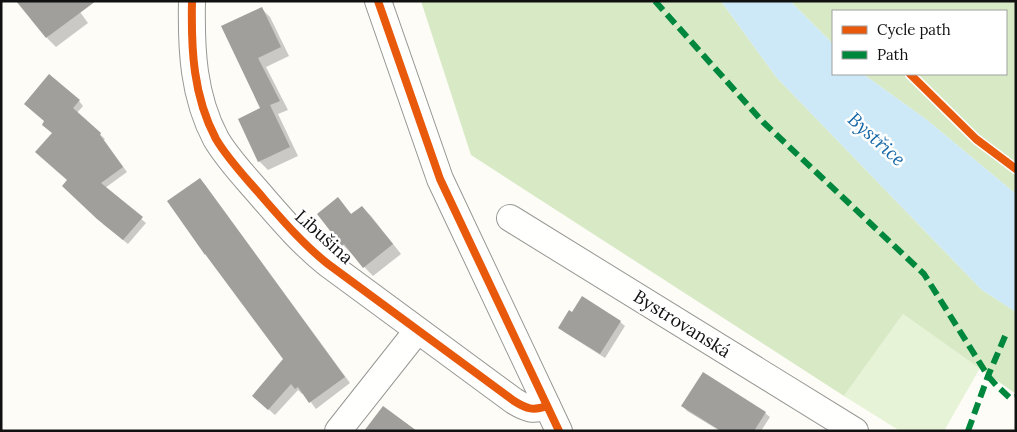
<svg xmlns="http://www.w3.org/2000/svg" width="1017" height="432" font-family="Lora,serif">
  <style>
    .green { fill: #e7f3d7 }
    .forest { fill: #d8eac5 }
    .water { fill: #cde8f7 }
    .shadow { fill: #0003 }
    .building { fill: #a19f9c }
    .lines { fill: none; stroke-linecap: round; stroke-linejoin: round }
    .minor-casing { stroke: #979795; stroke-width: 28 }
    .minor { stroke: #fffffe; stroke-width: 26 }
    .quiet { stroke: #00873e; stroke-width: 6; stroke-dasharray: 12 6; stroke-linecap: butt }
    .cycleway-casing { stroke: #fff; stroke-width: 11 }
    .cycleway { stroke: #e8590c; stroke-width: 8 }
    .labels { text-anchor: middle; stroke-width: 5; stroke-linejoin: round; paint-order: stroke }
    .street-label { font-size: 18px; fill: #111; stroke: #fff }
    .water-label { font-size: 19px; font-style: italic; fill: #1768a6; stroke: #fff }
  </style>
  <rect width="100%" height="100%" fill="#fdfcf7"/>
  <path class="green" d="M903 314 980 368 944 431H900L844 396Z"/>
  <g class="forest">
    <path d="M421 1H721L777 78 982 290 1016 312V394L903 314 844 396 471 155Z"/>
    <path d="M790 1H1016V194L927 120 863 74H1006V11H833V44Z"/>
  </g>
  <path class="water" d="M721 1H790L833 44V74H863L927 120 1016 194V312L982 290 777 78Z"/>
  <g class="shadow">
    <path d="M72 1 88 23 56 47 47 38Z"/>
    <path d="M261 8 270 17 289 56 266 67 288 110 278 114 298 156 268 170 259 161 262 109 222 27Z"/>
    <path d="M79 101 83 106 77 113 105 139 104 140 127 172 105 188 146 223 128 244 103 224 53 133 48 129Z"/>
    <path d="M200 179 206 186 350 383 316 409 304 393 302 394 298 390 275 415 260 402 285 359Z"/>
    <path d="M338 199 352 215 362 207 371 216 401 254 373 276 343 245Z"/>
    <path d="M620 322 625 326 605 358 564 332 559 327Z"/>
    <path d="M683 406 765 413 770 417 761 431H720L687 411Z"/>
  </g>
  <g class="building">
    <path d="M16 1H96L46 38Z"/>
    <path d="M262 7 281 47 258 58 280 101 270 105 290 147 258 162 238 119 260 108 221 26Z"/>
    <path d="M49 74 80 100 73 108 101 133 100 135 123 167 101 183 143 217 123 240 97 219 62 186 67 180 35 152 52 133 42 125 44 121 24 104Z"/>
    <path d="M200 178 345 377 309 403 298 387 295 389 291 384 268 410 252 396 283 359 205 254V255L167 201Z"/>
    <path d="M338 197 351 214 362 206 393 244 363 268 344 244 342 246 317 214Z"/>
    <path d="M582 296 621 321 600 354 558 328 569 310 572 312Z"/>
    <path d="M703 372 766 412 754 431H721L681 406Z"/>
    <path d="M383 406 417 431H364Z"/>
  </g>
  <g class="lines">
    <defs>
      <g id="minor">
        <path d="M192 1C191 49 193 96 216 139 229 161 248 180 264 199 284 222 304 245 328 264L514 401C527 409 533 411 547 406"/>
        <path d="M378 1 440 179 559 431"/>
        <path d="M510 218 855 431"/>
        <path d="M338 431 417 331"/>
      </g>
    </defs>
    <use href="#minor" class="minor-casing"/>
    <use href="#minor" class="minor"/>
    <g class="quiet">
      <path d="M655 1 763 122 924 274 988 376 996 385 1010 398 1016 397"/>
      <path d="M968 431 988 376 1006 334"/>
    </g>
    <defs>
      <g id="cycleway">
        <path d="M192 1C191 49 193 96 216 139 229 161 248 180 264 199 284 222 304 245 328 264L514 401C527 409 533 411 547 406"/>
        <path d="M378 1 440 179 559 431"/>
        <path d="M910 74 976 139 1016 169"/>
      </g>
    </defs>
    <use href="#cycleway" class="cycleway-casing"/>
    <use href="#cycleway" class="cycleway"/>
  </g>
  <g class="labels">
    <g class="street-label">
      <text transform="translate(324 237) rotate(42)" y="6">Libušina</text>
      <text transform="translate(682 324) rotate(32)" y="6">Bystrovanská</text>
    </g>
    <g class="water-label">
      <text transform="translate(877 139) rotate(42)" y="7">Bystřice</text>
    </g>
  </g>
  <rect width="1017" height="432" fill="none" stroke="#111111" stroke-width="5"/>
  <rect x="832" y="10" width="175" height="65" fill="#ffffff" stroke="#a0a0a0"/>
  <rect x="842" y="26" width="25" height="8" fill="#e8590c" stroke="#a0a0a0"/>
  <text x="877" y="35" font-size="15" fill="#111111">Cycle path</text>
  <rect x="842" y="51" width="25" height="8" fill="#00873e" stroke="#a0a0a0"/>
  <text x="877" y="60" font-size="15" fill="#111111">Path</text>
</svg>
